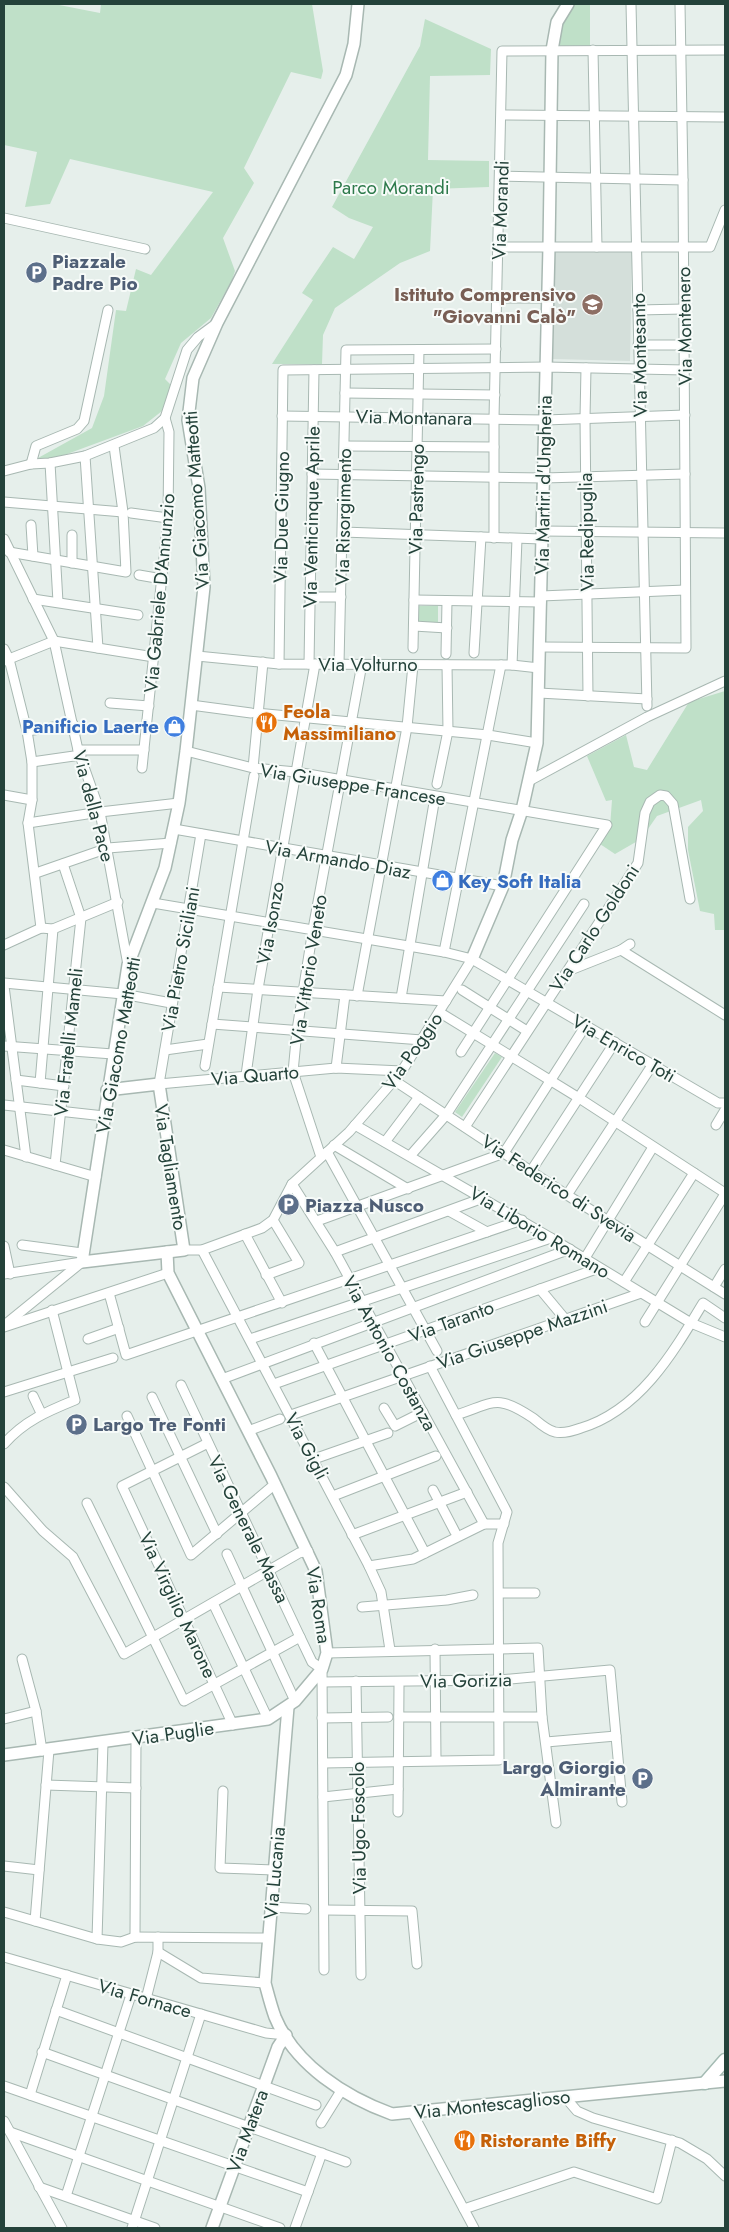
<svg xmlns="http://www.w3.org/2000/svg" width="729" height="2232" font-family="Jost,sans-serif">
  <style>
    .built { fill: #d4dfda }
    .green { fill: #bfe0c8 }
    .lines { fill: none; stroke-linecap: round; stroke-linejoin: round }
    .minor-casing { stroke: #a8b8b2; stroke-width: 11 }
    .tertiary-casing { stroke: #a8b8b2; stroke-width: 14 }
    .secondary-casing { stroke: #a4bbb3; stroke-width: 15 }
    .minor { stroke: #fff; stroke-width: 9 }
    .tertiary { stroke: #fff; stroke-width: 11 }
    .secondary { stroke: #fff; stroke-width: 12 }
    .labels { text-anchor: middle; stroke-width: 4; stroke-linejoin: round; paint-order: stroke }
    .park-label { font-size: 19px; fill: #2d7a4b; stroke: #f7fbf9 }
    .street-label { font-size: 19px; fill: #24423a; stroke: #f7fbf9 }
    .service-label { font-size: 19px; font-weight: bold; fill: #4e5e75; stroke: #f7fbf9; text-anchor: start }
    .education-label { font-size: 19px; font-weight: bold; fill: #785e54; stroke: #f7fbf9; text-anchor: end }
    .food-label { font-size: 19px; font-weight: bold; fill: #c56008; stroke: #f7fbf9; text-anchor: start }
    .shop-label { font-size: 19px; font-weight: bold; fill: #366cbe; stroke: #f7fbf9; text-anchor: end }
  </style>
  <rect width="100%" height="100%" fill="#e6efeb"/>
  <path class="built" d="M554 250 632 251 630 361 553 359Z"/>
  <g class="green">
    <path d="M4 4H54L100 13 101 4H312L323 71 321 79 291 72 244 168 254 183 223 238 235 271 232 280 211 318 181 343 165 379 171 385 162 411 143 426 51 460 38 458 92 428 104 396 116 310 126 311 136 269 151 275 213 192 70 159 50 204 25 207 37 152 4 145Z"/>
    <path d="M572 4H590V47H557L560 23Z"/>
    <path d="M425 19 491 49 490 75 430 76 428 160 489 161V187L433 189 430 251 400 263 335 308 323 335 322 364H272L313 300 302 293 333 247 354 259 373 227 349 218 332 207 420 46Z"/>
    <rect x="419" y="606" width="19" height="17"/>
    <path d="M725 691V930H715L714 914 700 911 688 850V827L703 811 701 800 657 816 641 839 615 854 600 844 610 827 612 800 606 801 587 756 626 735 634 767 647 770 689 702Z"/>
    <path d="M495 1053 502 1057 462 1117 455 1112Z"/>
  </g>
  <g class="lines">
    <defs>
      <g id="minor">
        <path d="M631 4 647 706"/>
        <path d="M593 50 597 247"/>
        <path d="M503 115 725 117"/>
        <path d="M501 176 683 180"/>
        <path d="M4 218 145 249"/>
        <path d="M499 247H710L725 210"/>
        <path d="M498 298H548"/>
        <path d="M638 310 684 309"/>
        <path d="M638 345H685"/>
        <path d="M586 368 585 418 588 696"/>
        <path d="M345 393 495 395"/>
        <path d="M282 416 545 420 685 415"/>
        <path d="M345 446 494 447"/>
        <path d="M85 456 98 648"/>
        <path d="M50 463 58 602"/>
        <path d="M31 464 36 446 77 429 84 421 108 310"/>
        <path d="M4 471 31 464 50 463 85 456 154 428 165 418 187 350 198 337 217 323"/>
        <path d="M312 474 544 478 685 474"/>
        <path d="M4 502 123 512"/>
        <path d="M131 513 168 518"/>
        <path d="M31 525 33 556"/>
        <path d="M542 531 725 533"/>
        <path d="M343 532 541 539"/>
        <path d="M72 535V563"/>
        <path d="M494 538V418L502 51 725 50"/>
        <path d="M4 539 54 641 78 750 100 812 128 965"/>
        <path d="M9 552 126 572 123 512 114 446"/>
        <path d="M139 575 162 579"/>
        <path d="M541 596 685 590"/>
        <path d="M310 597H341"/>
        <path d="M33 599 138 615"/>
        <path d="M414 600 541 602"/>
        <path d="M414 626 447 628"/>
        <path d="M541 647 686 648 683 180 680 4"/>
        <path d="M413 648 419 350"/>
        <path d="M4 649 9 659 27 731 32 762V800L28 823 41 928"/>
        <path d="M474 653 481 537"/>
        <path d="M446 654 447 601"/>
        <path d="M197 656 279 664 512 665 539 668"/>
        <path d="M4 661 54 641 154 657"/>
        <path d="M279 664 283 370 546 367 685 370"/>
        <path d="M309 664 314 370"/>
        <path d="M339 664 346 350 496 349"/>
        <path d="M512 665 517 539"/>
        <path d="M539 693 647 699"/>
        <path d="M110 703 149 706"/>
        <path d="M191 705 251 713"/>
        <path d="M256 713 488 735 537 743"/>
        <path d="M27 731 73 724"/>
        <path d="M78 750H144"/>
        <path d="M186 751 253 768 296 772 607 825 461 1052"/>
        <path d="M32 762 81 755"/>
        <path d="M142 768 168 518 169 432 165 418"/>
        <path d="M253 768 263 662"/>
        <path d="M529 781 647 717 725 681"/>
        <path d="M437 784 448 731 447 665"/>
        <path d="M4 795 32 800"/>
        <path d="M28 823 100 812 179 803"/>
        <path d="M174 829 503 886"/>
        <path d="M201 834 159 1084 336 1068 402 1071"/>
        <path d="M36 873 108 848 171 843"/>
        <path d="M153 903 444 952 472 959 718 1103H725"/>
        <path d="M4 945 41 928 53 929 118 902"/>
        <path d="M621 950 725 1015"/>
        <path d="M444 952 501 665"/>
        <path d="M568 971 621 950 630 944"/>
        <path d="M4 983 123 994 171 1003"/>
        <path d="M4 986 26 1157"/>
        <path d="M218 987 446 1001"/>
        <path d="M462 990 527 1031"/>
        <path d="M357 996 407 727 413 665"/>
        <path d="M401 998 435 797"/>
        <path d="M439 1012 579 1098 725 1193"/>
        <path d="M212 1024 422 1040"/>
        <path d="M4 1046 113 1054"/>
        <path d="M165 1050 208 1044"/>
        <path d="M205 1066 254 776"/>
        <path d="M336 1068 345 995"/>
        <path d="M246 1075 258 989 315 664"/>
        <path d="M16 1080 64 1086"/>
        <path d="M395 1081 567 1195 725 1294"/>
        <path d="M40 1083 53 929"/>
        <path d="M4 1105 104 1116"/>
        <path d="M355 1125 551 1238 691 1323 725 1337"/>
        <path d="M716 1125 725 1110"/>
        <path d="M465 1127 638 863 645 813 650 802 660 795 666 796 673 804 690 899"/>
        <path d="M385 1142 419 1097"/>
        <path d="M334 1145 408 1189"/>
        <path d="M4 1150 96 1177"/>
        <path d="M327 1152 437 1351"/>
        <path d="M410 1156 446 1115 584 904"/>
        <path d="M321 1157 293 1072 297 1030 313 929 362 664"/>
        <path d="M55 1165 81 918 63 864"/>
        <path d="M531 1171 615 1042"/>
        <path d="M292 1184 335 1252 484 1524"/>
        <path d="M567 1195 653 1064"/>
        <path d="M449 1211 487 1232"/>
        <path d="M317 1221 504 1153 586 1025"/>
        <path d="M245 1234 282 1303"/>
        <path d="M22 1245 82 1253"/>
        <path d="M4 1246 10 1274"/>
        <path d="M184 1250H202L262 1228 273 1220 292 1184 349 1132 402 1071 472 959"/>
        <path d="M202 1250 369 1566 381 1592 390 1650"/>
        <path d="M335 1252 483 1198"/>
        <path d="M585 1258 653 1147"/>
        <path d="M4 1274 82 1262"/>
        <path d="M266 1275 299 1263 273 1220"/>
        <path d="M624 1282 694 1173"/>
        <path d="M714 1287 725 1269"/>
        <path d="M540 1289 565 1319"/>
        <path d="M109 1293 126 1355 522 1220"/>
        <path d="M645 1322 725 1194"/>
        <path d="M7 1323 82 1262"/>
        <path d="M4 1327 168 1273"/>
        <path d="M88 1339 119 1328"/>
        <path d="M250 1339 551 1238"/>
        <path d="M314 1343 425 1553"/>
        <path d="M222 1379 570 1249"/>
        <path d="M274 1384 599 1268"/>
        <path d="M181 1385 300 1637 312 1662 322 1669 324 1970"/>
        <path d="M4 1392 113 1358"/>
        <path d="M33 1396 41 1413"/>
        <path d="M152 1397 217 1534"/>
        <path d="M384 1408 395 1426 423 1412"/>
        <path d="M291 1415 641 1293"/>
        <path d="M456 1415C494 1403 496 1393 533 1418 539 1423 548 1431 555 1432 564 1434 573 1431 581 1428 640 1410 673 1353 703 1303L725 1318"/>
        <path d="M127 1416 191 1555 275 1484"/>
        <path d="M248 1431 280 1419"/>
        <path d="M208 1443 122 1486 233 1725"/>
        <path d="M4 1444C24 1421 48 1411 75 1400L52 1310"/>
        <path d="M314 1459 388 1433"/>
        <path d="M4 1487 43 1531 73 1557 124 1654 299 1553 308 1551"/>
        <path d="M433 1490 455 1532"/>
        <path d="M333 1496 436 1456"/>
        <path d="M87 1503 184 1701 300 1637"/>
        <path d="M352 1535 467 1492"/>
        <path d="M227 1554 295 1701"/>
        <path d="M369 1566 413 1559 484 1524H504"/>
        <path d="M499 1593H535"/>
        <path d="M213 1603 268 1719"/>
        <path d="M362 1607 447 1600 473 1595"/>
        <path d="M435 1649 436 1760"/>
        <path d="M327 1653 538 1648 542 1717 556 1823"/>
        <path d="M22 1659 36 1711 42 1751"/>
        <path d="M356 1681 361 1975"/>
        <path d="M322 1682 499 1680 610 1670 622 1802"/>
        <path d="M399 1717H542"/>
        <path d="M322 1718 388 1717"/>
        <path d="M4 1719 36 1711"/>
        <path d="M546 1742 616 1736"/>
        <path d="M323 1763 499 1760 498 1543 507 1512 430 1366"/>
        <path d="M46 1785 136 1788"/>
        <path d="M223 1791 220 1868 274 1870"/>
        <path d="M323 1797 398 1789"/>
        <path d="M398 1812 399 1686"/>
        <path d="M4 1866 39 1870"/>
        <path d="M271 1907 306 1909"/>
        <path d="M324 1910 412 1911 417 1964"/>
        <path d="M4 1912 97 1939 121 1942 135 1937 269 1938"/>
        <path d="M35 1921 49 1750"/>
        <path d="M135 1937 136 1739"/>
        <path d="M97 1939 103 1743"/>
        <path d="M158 1952 201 1978 265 1983"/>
        <path d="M4 1957 266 2033 286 2035"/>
        <path d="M146 1999 158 1952V1937"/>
        <path d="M56 2010 316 2105"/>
        <path d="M42 2052 346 2162"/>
        <path d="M4 2086 308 2192"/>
        <path d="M30 2095 67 1975"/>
        <path d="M565 2097 577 2111 593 2118 680 2143 707 2159 725 2176"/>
        <path d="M412 2112 474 2228"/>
        <path d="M4 2121 62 2228"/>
        <path d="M321 2123 341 2091"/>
        <path d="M10 2132 280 2228"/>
        <path d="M39 2187 155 2228"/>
        <path d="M66 2196 131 1995"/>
        <path d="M464 2209 574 2172 657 2199 672 2140"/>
        <path d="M132 2228 201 2014"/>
        <path d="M295 2228 322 2153"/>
      </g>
      <g id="tertiary">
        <path d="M472 959 503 886 512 840 522 810 537 743 549 247 552 50 557 22 568 4"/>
        <path d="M107 1090 159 1084 184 1250 82 1262 128 965 165 868 179 803 186 751 204 587 199 488 188 420 193 378 217 323 346 75 354 44 358 4"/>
        <path d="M288 1707 265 1983C268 1994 271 2006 275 2017 295 2065 345 2097 392 2114L725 2081"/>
        <path d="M4 1755 268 1719 295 1701 322 1669 327 1653 316 1571 271 1476 168 1273 167 1252"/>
        <path d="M212 2228 278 2047 286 2035"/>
      </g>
      <path id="secondary" d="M705 2083 725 2060"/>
    </defs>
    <use href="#minor" class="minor-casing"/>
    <use href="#tertiary" class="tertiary-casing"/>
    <use href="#secondary" class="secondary-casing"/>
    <use href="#minor" class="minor"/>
    <use href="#tertiary" class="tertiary"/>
    <use href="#secondary" class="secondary"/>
  </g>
  <defs>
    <symbol id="parking-disc" viewBox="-11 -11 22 22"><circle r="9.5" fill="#5c6f8a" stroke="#f7fbf9"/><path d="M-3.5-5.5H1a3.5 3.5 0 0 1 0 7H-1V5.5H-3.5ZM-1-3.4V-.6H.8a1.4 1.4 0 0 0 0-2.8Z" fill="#fff"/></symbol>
    <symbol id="school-disc" viewBox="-11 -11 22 22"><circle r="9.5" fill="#8d6e63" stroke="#f7fbf9"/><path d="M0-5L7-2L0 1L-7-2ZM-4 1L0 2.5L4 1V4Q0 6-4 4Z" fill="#fff"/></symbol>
    <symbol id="restaurant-disc" viewBox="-11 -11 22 22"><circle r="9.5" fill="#e8710a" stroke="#f7fbf9"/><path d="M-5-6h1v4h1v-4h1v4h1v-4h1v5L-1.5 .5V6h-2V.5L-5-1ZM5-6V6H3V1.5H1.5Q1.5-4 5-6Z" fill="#fff"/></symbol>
    <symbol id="shop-disc" viewBox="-11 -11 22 22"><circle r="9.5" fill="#3f7fe0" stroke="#f7fbf9"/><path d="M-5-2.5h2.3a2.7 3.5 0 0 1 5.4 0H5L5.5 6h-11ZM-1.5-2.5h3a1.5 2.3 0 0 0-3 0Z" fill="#fff"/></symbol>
  </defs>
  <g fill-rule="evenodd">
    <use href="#parking-disc" x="24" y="260" width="25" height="25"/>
    <use href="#school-disc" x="580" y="292" width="25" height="25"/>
    <use href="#restaurant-disc" x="254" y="710" width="25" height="25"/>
    <use href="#shop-disc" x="162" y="714" width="25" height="25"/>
    <use href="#shop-disc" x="430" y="868" width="25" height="25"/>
    <use href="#parking-disc" x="276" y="1192" width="25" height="25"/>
    <use href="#parking-disc" x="64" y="1412" width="25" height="25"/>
    <use href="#parking-disc" x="630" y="1766" width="25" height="25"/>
    <use href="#restaurant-disc" x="452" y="2128" width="25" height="25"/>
  </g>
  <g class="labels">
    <g class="park-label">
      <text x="391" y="194">Parco Morandi</text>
    </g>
    <g class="street-label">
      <text transform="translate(500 210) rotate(-88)" y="7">Via Morandi</text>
      <text transform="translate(684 326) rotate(-91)" y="7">Via Montenero</text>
      <text transform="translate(639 355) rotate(-91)" y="7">Via Montesanto</text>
      <text transform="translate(414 417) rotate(1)" y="7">Via Montanara</text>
      <text transform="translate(543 485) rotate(-89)" y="7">Via Martiri d'Ungheria</text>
      <text transform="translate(416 499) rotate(-89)" y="7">Via Pastrengo</text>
      <text transform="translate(196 500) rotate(-94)" y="7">Via Giacomo Matteotti</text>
      <text transform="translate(281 517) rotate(-89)" y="7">Via Due Giugno</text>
      <text transform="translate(311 517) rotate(-89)" y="7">Via Venticinque Aprile</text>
      <text transform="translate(343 517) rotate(-89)" y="7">Via Risorgimento</text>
      <text transform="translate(586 532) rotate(-91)" y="7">Via Redipuglia</text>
      <text transform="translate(159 593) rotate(-85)" y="7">Via Gabriele D'Annunzio</text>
      <text x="368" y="671">Via Volturno</text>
      <text transform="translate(353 784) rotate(9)" y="7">Via Giuseppe Francese</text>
      <text transform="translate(94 806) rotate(75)" y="7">Via della Pace</text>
      <text transform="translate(338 859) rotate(10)" y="7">Via Armando Diaz</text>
      <text transform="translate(270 923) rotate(-80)" y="7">Via Isonzo</text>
      <text transform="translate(594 928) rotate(-57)" y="7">Via Carlo Goldoni</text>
      <text transform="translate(180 959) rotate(-80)" y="7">Via Pietro Siciliani</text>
      <text transform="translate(308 970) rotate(-81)" y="7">Via Vittorio Veneto</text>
      <text transform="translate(68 1042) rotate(-84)" y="7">Via Fratelli Mameli</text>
      <text transform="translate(118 1045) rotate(-80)" y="7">Via Giacomo Matteotti</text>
      <text transform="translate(624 1048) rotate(30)" y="7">Via Enrico Toti</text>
      <text transform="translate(412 1051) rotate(-55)" y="7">Via Poggio</text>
      <text transform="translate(255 1075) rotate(-5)" y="7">Via Quarto</text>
      <text transform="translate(171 1167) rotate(81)" y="7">Via Tagliamento</text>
      <text transform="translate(559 1188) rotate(33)" y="7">Via Federico di Svevia</text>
      <text transform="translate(540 1232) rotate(31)" y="7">Via Liborio Romano</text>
      <text transform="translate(451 1321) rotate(-20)" y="7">Via Taranto</text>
      <text transform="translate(522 1334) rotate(-19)" y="7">Via Giuseppe Mazzini</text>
      <text transform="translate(390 1353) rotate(61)" y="7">Via Antonio Costanza</text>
      <text transform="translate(307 1446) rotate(62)" y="7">Via Gigli</text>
      <text transform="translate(249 1529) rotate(64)" y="7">Via Generale Massa</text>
      <text transform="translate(178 1605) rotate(65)" y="7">Via Virgilio Marone</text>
      <text transform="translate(319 1605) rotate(81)" y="7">Via Roma</text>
      <text transform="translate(466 1680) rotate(-1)" y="7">Via Gorizia</text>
      <text transform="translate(173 1733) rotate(-8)" y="7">Via Puglie</text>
      <text transform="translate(358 1828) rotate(-91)" y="7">Via Ugo Foscolo</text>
      <text transform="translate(274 1873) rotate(-85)" y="7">Via Lucania</text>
      <text transform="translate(145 1998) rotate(16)" y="7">Via Fornace</text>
      <text transform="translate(492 2104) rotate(-6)" y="7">Via Montescaglioso</text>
      <text transform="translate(247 2131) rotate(-70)" y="7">Via Matera</text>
    </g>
    <g class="service-label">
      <text x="52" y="268">Piazzale<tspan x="52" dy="22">Padre Pio</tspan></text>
      <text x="305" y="1212">Piazza Nusco</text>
      <text x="93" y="1431">Largo Tre Fonti</text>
      <text x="626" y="1774" text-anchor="end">Largo Giorgio<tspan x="626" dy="22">Almirante</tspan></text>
    </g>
    <g class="education-label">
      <text x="576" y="301">Istituto Comprensivo<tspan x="576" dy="22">"Giovanni Calò"</tspan></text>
    </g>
    <g class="food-label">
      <text x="283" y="718">Feola<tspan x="283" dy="22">Massimiliano</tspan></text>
      <text x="480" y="2147">Ristorante Biffy</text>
    </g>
    <g class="shop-label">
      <text x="159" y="733">Panificio Laerte</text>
      <text x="458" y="888" text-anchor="start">Key Soft Italia</text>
    </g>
  </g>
  <rect width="729" height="2232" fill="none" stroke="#24423a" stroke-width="10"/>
</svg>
